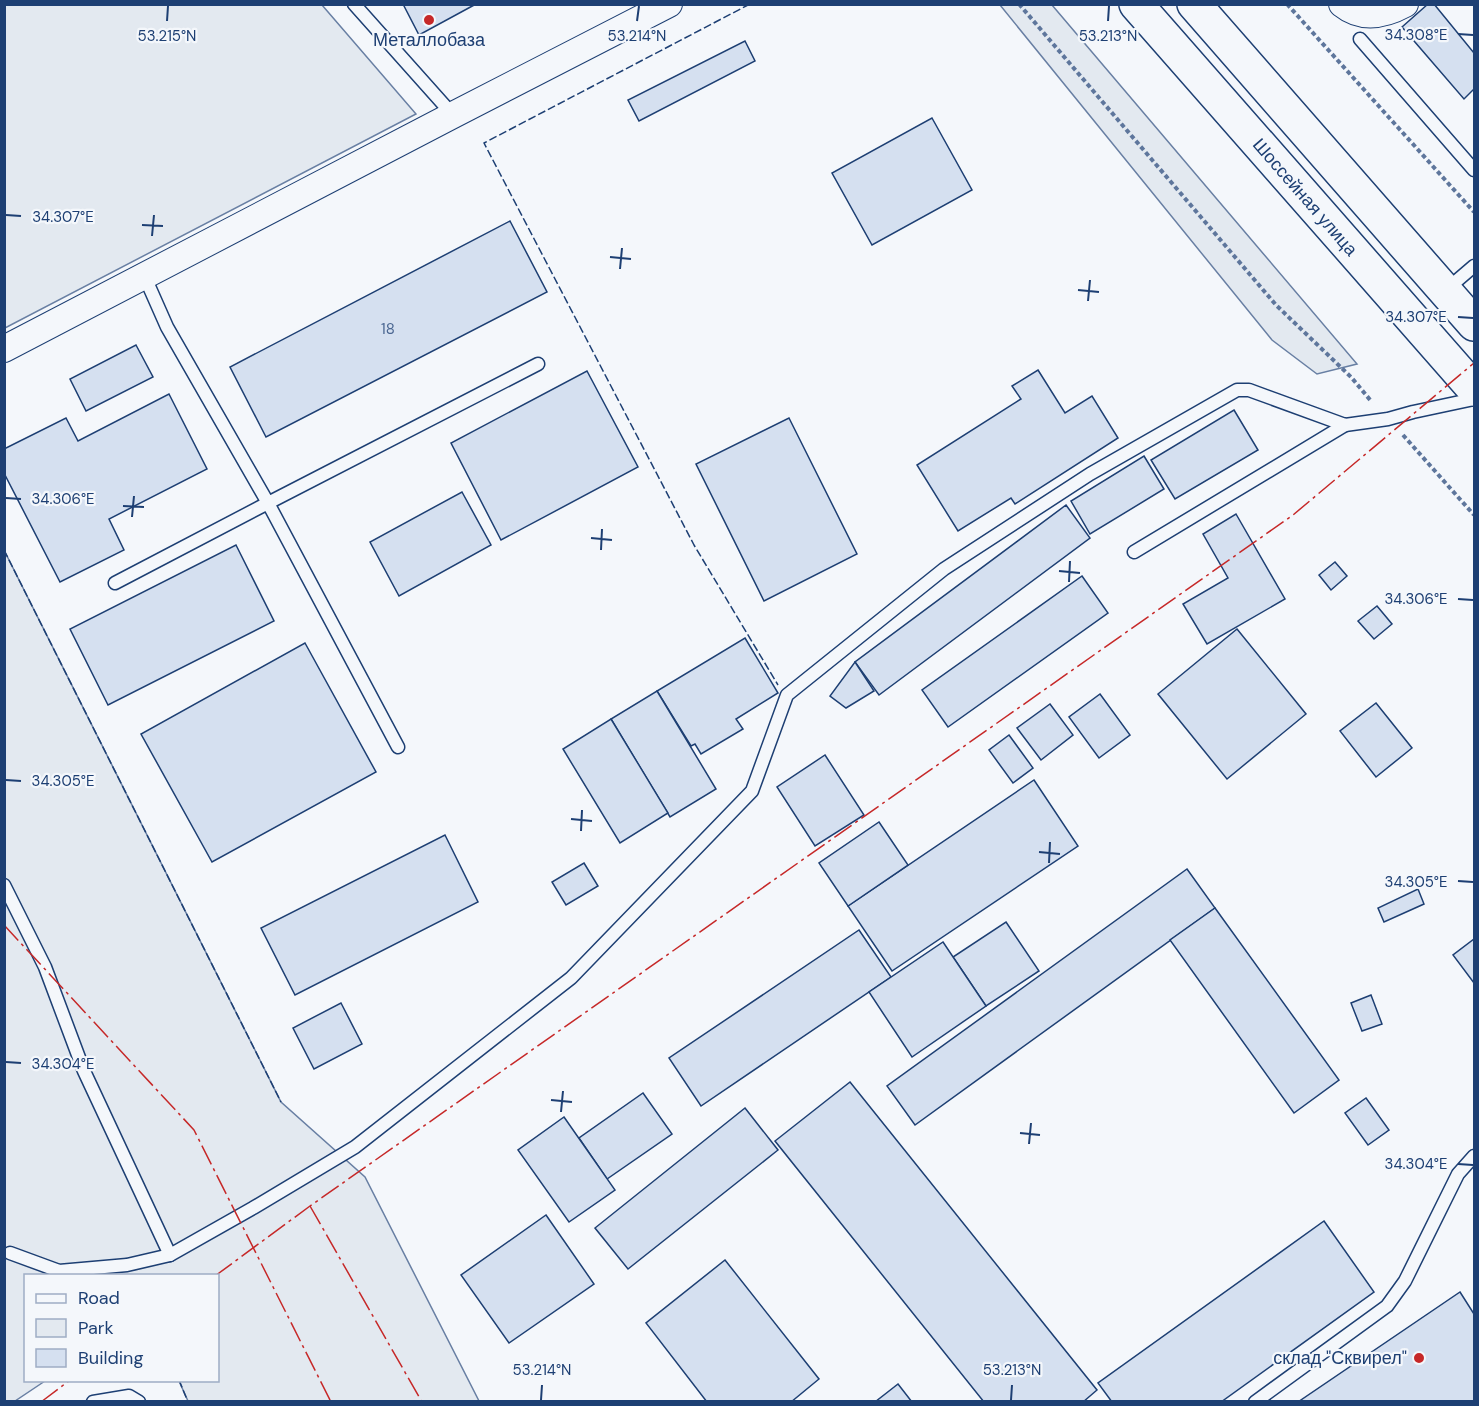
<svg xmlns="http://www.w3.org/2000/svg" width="1479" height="1406" font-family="'DM Sans',sans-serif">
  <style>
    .green { fill: #e3e9f0; stroke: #687fa3; stroke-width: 1.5 }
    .building { fill: #d5e0f0; stroke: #1d3f73; stroke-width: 1.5 }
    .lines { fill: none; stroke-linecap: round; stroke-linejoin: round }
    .service-casing { stroke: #1d3f73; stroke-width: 15 }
    .minor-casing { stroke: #1d3f73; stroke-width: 28 }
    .primary-casing { stroke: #1d3f73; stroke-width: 36 }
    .path { stroke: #5e769c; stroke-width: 4; stroke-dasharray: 4.5 3; stroke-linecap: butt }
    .service { stroke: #f4f7fb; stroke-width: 12 }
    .minor { stroke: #f4f7fb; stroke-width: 26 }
    .primary { stroke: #f4f7fb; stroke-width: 33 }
    .fence { stroke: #1d3f73; stroke-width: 1.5; stroke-dasharray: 8 3; stroke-linecap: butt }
    .power { stroke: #c62828; stroke-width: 1.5; stroke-dasharray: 21 4.5 3 4.5; stroke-linecap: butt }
    .ticks { fill: none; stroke: #1d3f73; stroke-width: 2 }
    .poi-dot { fill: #c62828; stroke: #f4f7fb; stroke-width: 2 }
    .labels { text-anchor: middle; stroke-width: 4.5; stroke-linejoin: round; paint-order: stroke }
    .number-label { font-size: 15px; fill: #4b6792 }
    .poi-label { font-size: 18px; fill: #1d3f73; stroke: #f4f7fb }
    .street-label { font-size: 18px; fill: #1d3f73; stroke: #f4f7fb }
    .ticks-label { font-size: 15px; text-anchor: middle; fill: #1d3f73; stroke: #f4f7fb; stroke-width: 4.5; stroke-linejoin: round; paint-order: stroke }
  </style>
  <rect width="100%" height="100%" fill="#f4f7fb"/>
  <g class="green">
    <path d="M5 4 322 5 416 114 5 328Z"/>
    <path d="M1000 5H1052L1357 364 1317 374 1272 340Z"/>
    <path d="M4 550 281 1102 365 1177 479 1401H188L179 1381 218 1380V1276H26V1380L45 1381 15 1401H5Z"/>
  </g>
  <g class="building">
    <path d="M403 4H476L419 35Z"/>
    <path d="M1428 4H1434L1474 53V89L1464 99 1402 27Z"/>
    <path d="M745 41 755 61 639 121 628 100Z"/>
    <path d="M932 118 972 190 872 245 832 173Z"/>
    <path d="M510 221 547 292 266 437 230 367Z"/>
    <path d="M136 345 153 377 86 411 70 379Z"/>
    <path d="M1038 370 1065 413 1092 396 1118 438 1015 504 1011 498 958 531 917 465 1021 399 1012 386Z"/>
    <path d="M587 371 638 467 501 540 451 443Z"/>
    <path d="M169 394 207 469 109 519 124 550 60 582 4 473V449L66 418 78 441Z"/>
    <path d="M1234 410 1258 450 1175 499 1151 460Z"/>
    <path d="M789 418 857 554 764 601 696 464Z"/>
    <path d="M1144 456 1164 489 1090 534 1071 501Z"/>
    <path d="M462 492 491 545 399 596 370 542Z"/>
    <path d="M1066 505 1090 538 879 695 855 662Z"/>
    <path d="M1236 514 1285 599 1207 644 1183 604 1228 578 1203 534Z"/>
    <path d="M236 545 274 621 108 705 70 629Z"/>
    <path d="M1335 562 1347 576 1331 590 1319 575Z"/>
    <path d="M1082 576 1108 613 948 727 922 690Z"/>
    <path d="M1377 606 1392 624 1374 639 1358 621Z"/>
    <path d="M1237 629 1306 714 1227 779 1158 694Z"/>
    <path d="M745 638 778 693 736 719 743 729 701 754 695 744 691 746 657 691Z"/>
    <path d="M305 643 376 772 212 862 141 734Z"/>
    <path d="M855 662 874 691 846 708 830 696Z"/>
    <path d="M657 691 716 789 670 817 611 719Z"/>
    <path d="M1100 694 1130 735 1099 758 1069 717Z"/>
    <path d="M1376 703 1412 748 1376 777 1340 731Z"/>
    <path d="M1050 704 1073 735 1041 760 1017 728Z"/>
    <path d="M611 719 668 813 620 843 563 749Z"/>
    <path d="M1009 735 1033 768 1013 783 989 750Z"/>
    <path d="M825 755 864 815 815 846 777 787Z"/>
    <path d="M1034 780 1078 846 892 971 848 906Z"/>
    <path d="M879 822 908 865 848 906 819 863Z"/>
    <path d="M445 835 478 902 295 995 261 928Z"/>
    <path d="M584 863 598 886 566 905 552 882Z"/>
    <path d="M1187 869 1215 908 915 1125 887 1086Z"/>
    <path d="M1418 889 1424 904 1384 922 1378 908Z"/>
    <path d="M1215 908 1339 1080 1294 1113 1170 940Z"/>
    <path d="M1006 922 1039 971 986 1006 953 957Z"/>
    <path d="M859 930 891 977 701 1106 669 1058Z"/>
    <path d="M1474 939V983L1453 955Z"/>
    <path d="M943 942 986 1006 912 1057 869 992Z"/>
    <path d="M1371 995 1382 1024 1362 1031 1351 1003Z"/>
    <path d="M341 1003 362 1044 314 1069 293 1028Z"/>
    <path d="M850 1082 1097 1390 1083 1402H984L775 1141Z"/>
    <path d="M643 1093 672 1134 607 1179 579 1138Z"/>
    <path d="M1366 1098 1389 1130 1368 1145 1345 1113Z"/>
    <path d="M745 1108 778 1150 628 1269 595 1228Z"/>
    <path d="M564 1117 615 1190 569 1222 518 1150Z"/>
    <path d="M546 1215 594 1284 509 1343 461 1275Z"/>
    <path d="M1324 1221 1374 1292 1221 1402H1112L1098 1383Z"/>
    <path d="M725 1260 819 1379 791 1402H707L646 1323Z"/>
    <path d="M1460 1292 1474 1314V1402H1298Z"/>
    <path d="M898 1384 912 1402H875Z"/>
  </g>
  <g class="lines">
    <defs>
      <g id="service">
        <path d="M354 4 453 115"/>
        <path d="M1360 39 1474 170"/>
        <path d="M144 275 167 327 268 503 538 364"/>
        <path d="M1446 290 1474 266"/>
        <path d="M1134 552 1345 425"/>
        <path d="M115 583 268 503 398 747"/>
        <path d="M4 885 45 967 84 1071 170 1255"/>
        <path d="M10 1253 59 1271 127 1265 170 1255 253 1208 355 1147 571 978 752 791 787 695 944 569 1090 474 1237 390H1249L1345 425 1388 419 1413 412 1474 399"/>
        <path d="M93 1402 129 1396 139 1402"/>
        <path d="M1255 1402 1387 1306 1405 1281 1458 1174 1474 1156"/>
      </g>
      <g id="minor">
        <path d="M1342 4C1362 20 1383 16 1405 4"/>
        <path d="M4 349 453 115 669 4"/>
      </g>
      <g id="primary">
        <path d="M1136 4 1474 389"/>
        <path d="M1194 4 1474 324"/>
      </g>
    </defs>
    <use href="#service" class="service-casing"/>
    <use href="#minor" class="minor-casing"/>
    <use href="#primary" class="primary-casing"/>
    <g class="path">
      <path d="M1019 4 1276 305 1351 377 1371 401"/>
      <path d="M1287 4 1474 212"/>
      <path d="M1403 435 1474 515"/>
    </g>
    <use href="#service" class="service"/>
    <use href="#minor" class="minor"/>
    <use href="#primary" class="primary"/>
    <g class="fence">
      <path d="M750 4 484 143 694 545 778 685"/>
      <path d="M4 550 281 1102"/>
      <path d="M179 1380 188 1402"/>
    </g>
    <g class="power">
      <path d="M4 925 194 1130 331 1402"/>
      <path d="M310 1206 422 1402"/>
      <path d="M215 1276 310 1206 1293 515 1474 363"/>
      <path d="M41 1402 70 1380"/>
    </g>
  </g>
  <path class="ticks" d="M167 21 168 6M637 21 639 6M1108 21 1109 6M1458 34 1473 35M6 215 21 216M142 225 163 226M152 236 154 215M610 257 631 259M620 269 622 248M1078 290 1099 292M1088 301 1090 280M1458 317 1473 318M6 498 21 499M123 506 144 507M132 517 134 496M591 538 612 540M601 550 602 529M1059 571 1080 573M1069 582 1070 561M1458 599 1473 600M6 780 21 781M571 819 592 821M581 831 582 810M1039 852 1060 854M1049 863 1050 842M1458 881 1473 882M6 1062 21 1063M551 1100 572 1102M561 1112 563 1091M1020 1133 1040 1135M1029 1144 1031 1123M1458 1164 1473 1165M541 1400 542 1385M1011 1400 1012 1385"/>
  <g class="poi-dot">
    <circle cx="429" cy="20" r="6"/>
    <circle cx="1419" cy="1358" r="6"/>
  </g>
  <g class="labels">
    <g class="number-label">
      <text x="388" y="334">18</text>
    </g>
    <g class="poi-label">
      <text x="429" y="46">Металлобаза</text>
      <text x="1407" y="1364" text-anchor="end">склад "Сквирел"</text>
    </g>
    <g class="street-label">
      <text transform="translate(1305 197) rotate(49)" y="6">Шоссейная улица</text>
    </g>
  </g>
  <g class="ticks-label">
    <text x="1416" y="40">34.308°E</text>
    <text x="167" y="41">53.215°N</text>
    <text x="637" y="41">53.214°N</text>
    <text x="1108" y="41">53.213°N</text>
    <text x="63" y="222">34.307°E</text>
    <text x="1416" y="322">34.307°E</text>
    <text x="63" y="504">34.306°E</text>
    <text x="1416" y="604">34.306°E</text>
    <text x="63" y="786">34.305°E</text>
    <text x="1416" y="887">34.305°E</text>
    <text x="63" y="1069">34.304°E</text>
    <text x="1416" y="1169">34.304°E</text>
    <text x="542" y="1375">53.214°N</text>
    <text x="1012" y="1375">53.213°N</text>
  </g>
  <rect width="1479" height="1406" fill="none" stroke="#1d3f73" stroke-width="12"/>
  <rect x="24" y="1274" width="195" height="108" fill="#f4f7fb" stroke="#9eadc5" stroke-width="1.5"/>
  <rect x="36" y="1294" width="30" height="9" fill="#f4f7fb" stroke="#9eadc5" stroke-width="1.5"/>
  <text x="78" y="1304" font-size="18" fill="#1d3f73">Road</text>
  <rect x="36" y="1319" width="30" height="18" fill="#e3e9f0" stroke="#9eadc5" stroke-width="1.5"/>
  <text x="78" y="1334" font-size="18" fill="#1d3f73">Park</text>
  <rect x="36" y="1349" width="30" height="18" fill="#d5e0f0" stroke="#9eadc5" stroke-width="1.5"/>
  <text x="78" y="1364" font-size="18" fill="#1d3f73">Building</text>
</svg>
